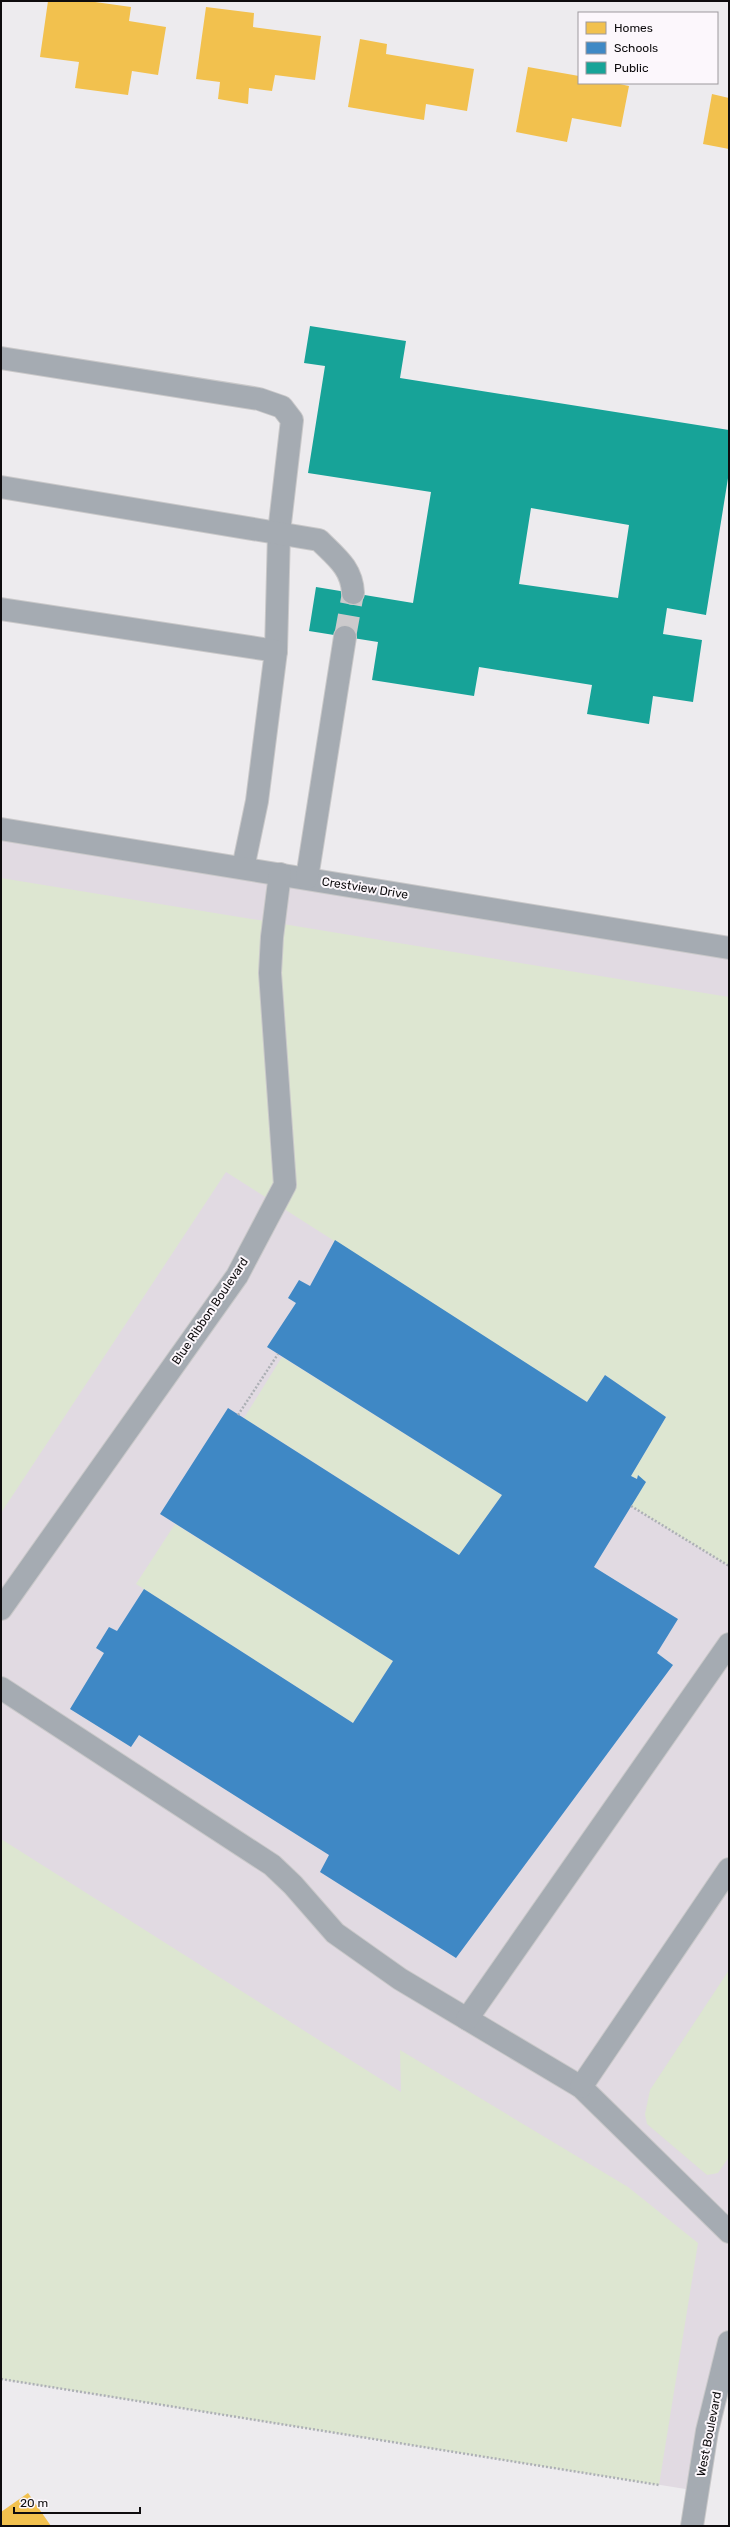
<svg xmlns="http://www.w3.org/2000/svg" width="730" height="2527" font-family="Rubik,sans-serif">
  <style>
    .built { fill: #e1dae2 }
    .green { fill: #dde6d1 }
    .homes { fill: #f2c14e }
    .schools { fill: #3f88c5 }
    .public { fill: #17a398; fill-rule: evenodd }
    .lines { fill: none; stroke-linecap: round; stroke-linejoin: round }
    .minor-tunnel { stroke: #cccacc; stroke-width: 22; stroke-dasharray: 22 11; stroke-linecap: butt }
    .minor-casing { stroke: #c9c8c9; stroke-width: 24 }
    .path { stroke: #adb0b5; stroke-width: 2.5; stroke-dasharray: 2 2; stroke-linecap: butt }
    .minor { stroke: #a5abb2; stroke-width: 22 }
    .labels { text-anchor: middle; stroke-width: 4; stroke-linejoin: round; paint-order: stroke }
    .street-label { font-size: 12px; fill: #0e0c0e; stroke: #fcf7fc }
  </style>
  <rect width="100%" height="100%" fill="#edebee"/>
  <path class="built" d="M1 829 729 948V2342L698 2491 1 2379Z"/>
  <g class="green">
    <path d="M1 878 729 997V1566L631 1506 646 1482 638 1476 637 1479 631 1476 666 1417 605 1375 587 1402 226 1172 1 1513Z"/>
    <path d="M282 1357 502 1495 459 1555 244 1418Z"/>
    <path d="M175 1524 393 1661 353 1723 136 1584Z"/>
    <path d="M1 1839 401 2092 400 2050 628 2187 698 2243 659 2485 1 2379Z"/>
    <path d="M729 1970V2157L718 2173 707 2175 647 2124 645 2114 650 2090Z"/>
  </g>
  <g class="homes">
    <path d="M48 1H88L131 7 129 21 166 27 158 75 132 71 128 95 75 88 79 62 40 57Z"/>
    <path d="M206 7 254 13 253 27 321 36 315 80 275 75 272 91 249 88 248 104 218 99 220 82 196 79Z"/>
    <path d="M360 39 387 44 386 54 474 69 467 111 426 104 424 120 348 107Z"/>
    <path d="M528 67 579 76V83H615L629 86 621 127 572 118 567 142 516 132Z"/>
    <path d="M712 94 729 98V149L703 144Z"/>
    <path d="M28 2493 51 2526H1V2512Z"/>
  </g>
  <path class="schools" d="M335 1240 587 1402 605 1375 666 1417 631 1476 637 1479 638 1475 646 1482 594 1567 678 1619 657 1653 673 1665 456 1958 320 1872 329 1855 139 1735 131 1747 70 1709 104 1653 96 1648 109 1627 117 1631 144 1589 353 1723 393 1661 160 1514 228 1408 459 1555 502 1495 267 1347 296 1303 288 1298 299 1280 310 1286Z"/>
  <path class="public" d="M310 326 406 341 400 378 729 430V472L706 615 667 608 663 634 702 640 693 702 653 696 649 724 587 714 592 685 479 667 474 696 372 680 378 642 309 631 316 587 413 603 431 492 308 473 325 366 304 363ZM531 508 629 525 618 598 519 584Z"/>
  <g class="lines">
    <path class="minor-tunnel" d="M345 637 353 593"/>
    <defs>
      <g id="minor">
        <path d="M1 358 259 399 282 407 292 420 279 532 276 651"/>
        <path d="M1 487 319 540C336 557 352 568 353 593"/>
        <path d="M1 609 276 651 257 801 243 868"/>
        <path d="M1 829 729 948"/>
        <path d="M307 878 345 637"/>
        <path d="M1 1609 237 1276 285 1185 270 973 272 937 280 874"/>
        <path d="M1 1688 272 1865 293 1885 335 1933 400 1979 581 2087 729 2232"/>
        <path d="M467 2019 729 1644"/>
        <path d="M581 2087 729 1869"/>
        <path d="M692 2526 707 2431 729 2342"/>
      </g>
    </defs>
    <use href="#minor" class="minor-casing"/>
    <g class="path">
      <path d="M238 1415 278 1354"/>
      <path d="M631 1506 729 1566"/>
      <path d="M1 2379 659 2485"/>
    </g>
    <use href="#minor" class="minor"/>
  </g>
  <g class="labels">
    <g class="street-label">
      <text transform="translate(365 888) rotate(9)" y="4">Crestview Drive</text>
      <text transform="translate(210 1311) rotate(-56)" y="4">Blue Ribbon Boulevard</text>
      <text transform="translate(709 2434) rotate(-79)" y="4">West Boulevard</text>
    </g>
  </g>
  <rect width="730" height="2527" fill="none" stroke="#0e0c0e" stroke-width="4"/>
  <rect x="578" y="12" width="140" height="72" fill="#fcf7fc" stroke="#9d999d"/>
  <rect x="586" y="22" width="20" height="12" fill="#f2c14e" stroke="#9d999d"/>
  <text x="614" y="32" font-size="12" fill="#0e0c0e">Homes</text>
  <rect x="586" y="42" width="20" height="12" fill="#3f88c5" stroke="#9d999d"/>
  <text x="614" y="52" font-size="12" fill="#0e0c0e">Schools</text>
  <rect x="586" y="62" width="20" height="12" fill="#17a398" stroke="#9d999d"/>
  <text x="614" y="72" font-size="12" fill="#0e0c0e">Public</text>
  <path d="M14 2507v6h126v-6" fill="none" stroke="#0e0c0e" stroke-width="2"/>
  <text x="20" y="2507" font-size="12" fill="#0e0c0e" stroke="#fcf7fc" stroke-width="3" paint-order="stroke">20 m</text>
</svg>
